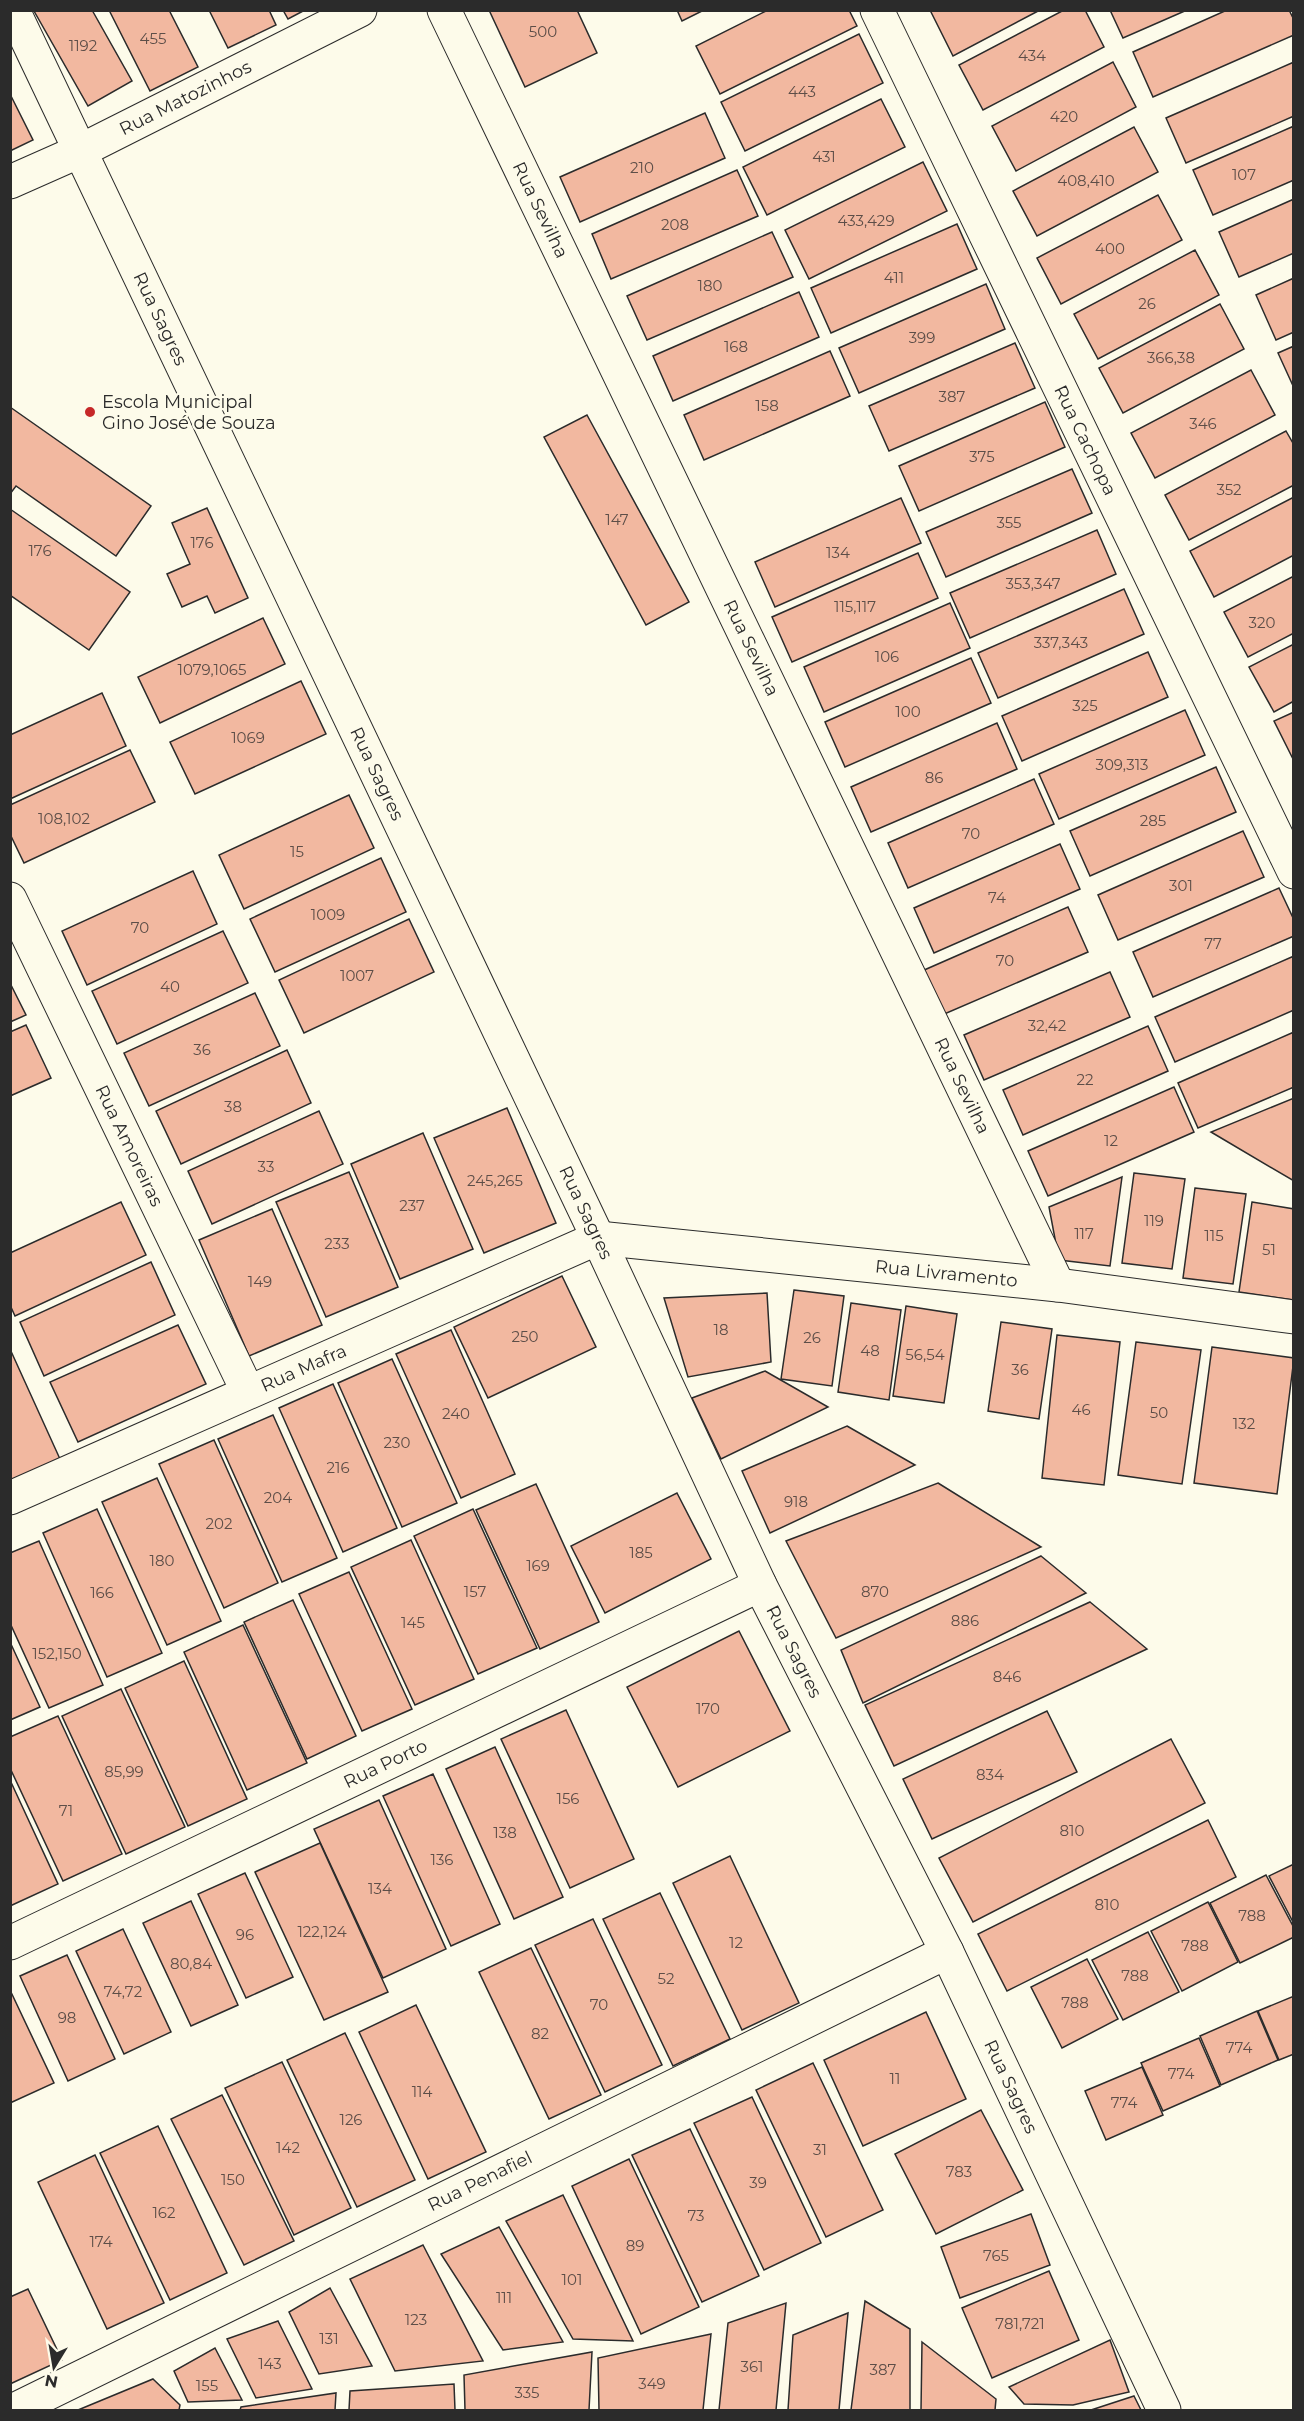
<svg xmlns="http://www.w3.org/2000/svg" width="1304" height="2421" font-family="Montserrat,sans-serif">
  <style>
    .building { fill: #f2b8a0; stroke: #2b2b2b; stroke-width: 1.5 }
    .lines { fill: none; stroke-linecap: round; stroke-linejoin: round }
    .street-casing { stroke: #2b2b2b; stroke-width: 35 }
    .secondary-casing { stroke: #2b2b2b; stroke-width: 35 }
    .street { stroke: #fdfbea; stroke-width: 33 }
    .secondary { stroke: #fdfbea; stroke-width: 33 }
    .poi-dot { fill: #c62828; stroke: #fdfbea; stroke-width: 2 }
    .labels { text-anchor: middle; stroke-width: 4.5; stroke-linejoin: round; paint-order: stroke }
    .number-label { font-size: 15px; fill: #5d4e48 }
    .street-label { font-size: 18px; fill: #2b2b2b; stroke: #fdfbea }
    .poi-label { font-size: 18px; fill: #2b2b2b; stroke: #fdfbea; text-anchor: start }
  </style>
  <rect width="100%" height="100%" fill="#fdfbea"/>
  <g class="building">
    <path d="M92 10 132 81 88 106 34 11Z"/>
    <path d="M109 10H169L198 67 150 91Z"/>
    <path d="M209 10H269L276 25 228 48Z"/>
    <path d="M283 10H305L288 19Z"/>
    <path d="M489 10H577L597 53 525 87Z"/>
    <path d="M677 10H704L682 21Z"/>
    <path d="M768 10H849L857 26 720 94 696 46Z"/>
    <path d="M930 10H1040L953 56Z"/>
    <path d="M1064 10H1085L1104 47 983 110 959 65Z"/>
    <path d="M1110 10H1187L1123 38Z"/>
    <path d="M1227 10H1289L1294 20V35L1153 97 1133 52Z"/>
    <path d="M859 34 883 83 745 151 721 102Z"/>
    <path d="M1113 62 1136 107 1016 171 992 126Z"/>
    <path d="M1294 62V116L1186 163 1166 118Z"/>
    <path d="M10 94 33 140 10 151Z"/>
    <path d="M881 99 905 147 767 215 743 167Z"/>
    <path d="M705 113 725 158 580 222 560 177Z"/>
    <path d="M1294 126V180L1213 215 1193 170Z"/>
    <path d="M1134 127 1158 172 1037 236 1013 191Z"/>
    <path d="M923 162 947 211 809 279 785 230Z"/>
    <path d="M737 170 758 216 611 279 592 234Z"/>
    <path d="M1158 195 1182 240 1061 304 1037 258Z"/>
    <path d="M1294 199V253L1239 277 1219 232Z"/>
    <path d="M957 224 977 269 831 333 811 288Z"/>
    <path d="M772 232 793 277 647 340 627 296Z"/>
    <path d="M1195 250 1219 295 1098 359 1074 314Z"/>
    <path d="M1294 278V332L1276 340 1256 295Z"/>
    <path d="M986 284 1005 329 859 393 839 348Z"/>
    <path d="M799 292 819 337 673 401 653 356Z"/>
    <path d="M1220 304 1244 349 1123 413 1099 368Z"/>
    <path d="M1015 343 1035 388 889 451 869 406Z"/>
    <path d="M1294 346V388L1278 353Z"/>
    <path d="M830 351 850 396 704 460 684 415Z"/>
    <path d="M1251 370 1275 415 1155 478 1131 433Z"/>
    <path d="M1045 402 1065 447 919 511 899 466Z"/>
    <path d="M10 407 151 506 116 556 16 486 10 494Z"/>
    <path d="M587 415 689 602 646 625 544 437Z"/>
    <path d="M1286 431 1294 445V485L1189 540 1165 495Z"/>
    <path d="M1072 469 1092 513 946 577 926 532Z"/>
    <path d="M1294 497V555L1214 597 1190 551Z"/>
    <path d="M901 498 921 543 775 607 755 562Z"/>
    <path d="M207 508 248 598 215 613 207 596 182 607 167 574 190 564 172 523Z"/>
    <path d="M10 509 130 592 89 650 10 595Z"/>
    <path d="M1097 530 1116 574 970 638 950 593Z"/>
    <path d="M918 553 938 598 792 662 772 617Z"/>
    <path d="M1294 576V633L1248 657 1224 612Z"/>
    <path d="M1124 589 1144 634 998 698 978 653Z"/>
    <path d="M950 603 970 648 824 712 804 667Z"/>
    <path d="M263 618 285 664 160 723 138 677Z"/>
    <path d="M1294 644V701L1274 712 1249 667Z"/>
    <path d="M1148 652 1168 697 1022 761 1002 716Z"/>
    <path d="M971 658 991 703 845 767 825 722Z"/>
    <path d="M301 681 326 734 195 794 170 742Z"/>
    <path d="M102 693 126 746 10 799V735Z"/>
    <path d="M1185 710 1205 755 1059 819 1039 774Z"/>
    <path d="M1294 712V761L1274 721Z"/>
    <path d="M997 723 1017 769 871 832 851 787Z"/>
    <path d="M130 750 155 802 24 863 10 834V805Z"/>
    <path d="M1216 767 1236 812 1090 876 1070 831Z"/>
    <path d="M1034 779 1054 824 908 888 888 843Z"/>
    <path d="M349 795 374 848 244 909 219 855Z"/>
    <path d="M1243 831 1264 877 1118 940 1098 895Z"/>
    <path d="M1060 844 1080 889 934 953 914 908Z"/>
    <path d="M381 858 406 912 275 972 250 919Z"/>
    <path d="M193 871 217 924 87 985 62 931Z"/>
    <path d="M1279 888 1294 920V936L1153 997 1133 952Z"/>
    <path d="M1068 907 1088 952 942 1015 922 971Z"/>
    <path d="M409 919 434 972 304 1033 279 980Z"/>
    <path d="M223 931 248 983 117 1044 92 991Z"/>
    <path d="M1294 956V1010L1175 1062 1155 1017Z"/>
    <path d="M1110 972 1130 1017 984 1080 964 1035Z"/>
    <path d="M10 983 26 1015 10 1022Z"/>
    <path d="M255 993 280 1046 149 1106 124 1053Z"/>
    <path d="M26 1025 51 1078 10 1096V1032Z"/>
    <path d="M1148 1026 1168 1071 1023 1135 1003 1090Z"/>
    <path d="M1294 1032V1087L1198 1128 1178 1083Z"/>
    <path d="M287 1050 311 1103 181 1164 156 1111Z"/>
    <path d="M1174 1087 1194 1132 1048 1196 1028 1151Z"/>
    <path d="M1294 1098V1181L1211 1132Z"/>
    <path d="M507 1108 556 1223 484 1253 434 1138Z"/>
    <path d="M319 1111 343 1164 212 1224 188 1171Z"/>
    <path d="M423 1133 473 1249 400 1279 351 1164Z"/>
    <path d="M349 1172 398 1287 326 1317 276 1202Z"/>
    <path d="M1134 1173 1185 1179 1172 1269 1122 1263Z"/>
    <path d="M1122 1177 1110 1266 1059 1260 1049 1207Z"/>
    <path d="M1195 1188 1246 1194 1233 1284 1183 1278Z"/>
    <path d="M121 1202 146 1255 15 1316 10 1305V1253Z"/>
    <path d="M1252 1202 1294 1209V1300L1239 1292Z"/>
    <path d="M272 1209 322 1325 249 1356 199 1240Z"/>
    <path d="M151 1262 175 1315 44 1376 20 1322Z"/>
    <path d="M562 1276 596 1347 488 1398 454 1327Z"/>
    <path d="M794 1290 844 1296 832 1386 781 1379Z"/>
    <path d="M767 1293 771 1362 688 1377 664 1298Z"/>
    <path d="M851 1303 901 1310 889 1400 838 1392Z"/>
    <path d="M906 1306 957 1314 944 1403 893 1396Z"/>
    <path d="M1001 1322 1052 1329 1039 1419 988 1411Z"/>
    <path d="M178 1325 206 1384 78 1442 50 1382Z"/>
    <path d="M451 1330 515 1474 461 1498 396 1354Z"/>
    <path d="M1057 1335 1120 1342 1104 1485 1042 1478Z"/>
    <path d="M1136 1342 1201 1350 1182 1484 1118 1475Z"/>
    <path d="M1212 1347 1294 1358 1277 1494 1194 1483Z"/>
    <path d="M10 1349 60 1459 10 1481Z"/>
    <path d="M392 1359 457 1503 402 1527 338 1383Z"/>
    <path d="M765 1371 828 1407 721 1459 692 1398Z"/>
    <path d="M333 1384 397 1528 343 1552 279 1408Z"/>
    <path d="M273 1415 337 1558 282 1582 218 1439Z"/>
    <path d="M847 1426 915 1465 770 1533 742 1471Z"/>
    <path d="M214 1440 278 1583 224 1608 159 1464Z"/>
    <path d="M157 1478 221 1621 167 1645 102 1502Z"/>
    <path d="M938 1483 1041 1547 836 1638 786 1541Z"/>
    <path d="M536 1484 599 1622 540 1649 476 1510Z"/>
    <path d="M677 1493 711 1559 605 1613 571 1546Z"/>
    <path d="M97 1509 162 1653 107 1677 43 1533Z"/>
    <path d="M473 1509 537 1648 478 1674 414 1536Z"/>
    <path d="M411 1540 474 1679 415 1705 351 1567Z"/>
    <path d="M39 1541 103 1685 49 1708 10 1623V1553Z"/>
    <path d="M1041 1556 1086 1593 863 1703 841 1650Z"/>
    <path d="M349 1572 412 1709 362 1731 299 1594Z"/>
    <path d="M293 1600 356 1736 307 1759 244 1622Z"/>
    <path d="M1090 1602 1147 1649 894 1766 865 1705Z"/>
    <path d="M243 1625 307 1763 247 1790 184 1652Z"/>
    <path d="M739 1631 790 1731 678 1787 627 1687Z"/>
    <path d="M10 1642 40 1707 10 1720Z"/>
    <path d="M184 1661 247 1799 188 1826 125 1688Z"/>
    <path d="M121 1689 185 1827 126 1854 62 1716Z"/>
    <path d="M566 1710 634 1859 570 1888 501 1739Z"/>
    <path d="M1047 1711 1077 1772 932 1839 903 1779Z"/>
    <path d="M58 1716 122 1854 63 1881 10 1768V1737Z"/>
    <path d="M1171 1739 1205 1803 973 1922 939 1858Z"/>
    <path d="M495 1747 563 1897 514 1919 446 1769Z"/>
    <path d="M433 1774 500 1924 451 1946 383 1796Z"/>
    <path d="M10 1780 58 1884 10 1906Z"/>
    <path d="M379 1800 446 1949 383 1978 314 1829Z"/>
    <path d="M1208 1820 1236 1877 1007 1991 978 1934Z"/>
    <path d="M320 1843 388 1992 324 2020 255 1872Z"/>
    <path d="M730 1856 799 2003 742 2030 673 1883Z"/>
    <path d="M1294 1864V1924L1269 1876Z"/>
    <path d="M245 1873 293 1977 246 1998 198 1894Z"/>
    <path d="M1266 1875 1294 1928V1937L1240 1963 1210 1903Z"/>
    <path d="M660 1893 730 2039 673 2066 603 1919Z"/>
    <path d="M191 1901 238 2005 191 2026 143 1923Z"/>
    <path d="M1208 1902 1238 1962 1182 1991 1151 1931Z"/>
    <path d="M593 1919 662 2065 605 2092 535 1945Z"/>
    <path d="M123 1929 171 2032 124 2054 76 1951Z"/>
    <path d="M1148 1932 1179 1992 1123 2020 1092 1960Z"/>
    <path d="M531 1948 601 2095 549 2119 479 1972Z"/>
    <path d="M67 1955 115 2059 68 2081 20 1976Z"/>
    <path d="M1087 1959 1118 2019 1062 2048 1031 1987Z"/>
    <path d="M10 1990 54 2083 10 2103Z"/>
    <path d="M1294 1996V2054L1279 2060 1258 2011Z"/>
    <path d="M416 2005 486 2152 428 2179 359 2032Z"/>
    <path d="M1257 2011 1278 2060 1221 2085 1200 2036Z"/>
    <path d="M926 2012 966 2099 863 2146 824 2060Z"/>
    <path d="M345 2033 415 2180 357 2207 287 2060Z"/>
    <path d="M1199 2038 1220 2086 1163 2111 1141 2063Z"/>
    <path d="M282 2062 351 2208 294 2235 225 2088Z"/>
    <path d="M813 2063 883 2210 826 2237 756 2090Z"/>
    <path d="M1142 2067 1163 2115 1106 2140 1085 2091Z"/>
    <path d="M222 2095 294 2241 244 2265 171 2119Z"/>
    <path d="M752 2097 821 2243 764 2270 694 2123Z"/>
    <path d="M981 2110 1023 2190 936 2234 895 2154Z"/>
    <path d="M158 2126 227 2273 170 2300 100 2153Z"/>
    <path d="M690 2129 759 2276 702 2302 632 2155Z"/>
    <path d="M95 2155 164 2303 107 2329 38 2182Z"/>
    <path d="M629 2159 699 2307 641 2334 572 2186Z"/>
    <path d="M563 2195 633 2341 573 2339 506 2221Z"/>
    <path d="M1031 2214 1050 2265 960 2298 941 2247Z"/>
    <path d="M499 2227 563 2342 503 2350 441 2254Z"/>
    <path d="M423 2245 483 2361 395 2371 350 2279Z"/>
    <path d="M1049 2271 1079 2340 992 2378 962 2308Z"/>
    <path d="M330 2288 372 2366 319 2374 289 2312Z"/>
    <path d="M28 2289 62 2360 10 2384V2297Z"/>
    <path d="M865 2301 910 2329V2410H851Z"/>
    <path d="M786 2303 776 2410H719L728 2323Z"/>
    <path d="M848 2313 839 2410H788L793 2335Z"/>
    <path d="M278 2321 312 2389 256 2398 227 2339Z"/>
    <path d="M711 2334 703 2410H599L598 2358Z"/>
    <path d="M1110 2340 1129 2392 1073 2405 1024 2404 1009 2387Z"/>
    <path d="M922 2342 996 2399 995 2410H921Z"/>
    <path d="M215 2348 242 2400 188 2402 174 2371Z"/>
    <path d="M592 2352 589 2410H465L464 2375Z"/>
    <path d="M153 2379 180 2405 179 2410H78Z"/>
    <path d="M454 2384 455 2410H349L350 2391Z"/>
    <path d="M336 2393 335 2410H240L241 2407Z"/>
    <path d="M1134 2396 1141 2410H1091Z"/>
  </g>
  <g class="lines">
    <defs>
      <g id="street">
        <path id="s1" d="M444 10 1058 1285"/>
        <path id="s2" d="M877 10 1294 872"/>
        <path d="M10 182 80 151"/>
        <path id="s3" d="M10 899 248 1392"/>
        <path id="s4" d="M10 1498 598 1238 1058 1285 1294 1317"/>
        <path id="s5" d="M10 1943 760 1585"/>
        <path id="s6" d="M14 2410 947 1952"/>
      </g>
      <g id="secondary">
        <path id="s7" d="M13 10 598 1238 760 1585 947 1952 1164 2410"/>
        <path id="s8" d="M80 151 360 10"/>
      </g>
    </defs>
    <use href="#street" class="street-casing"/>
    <use href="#secondary" class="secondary-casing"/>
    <use href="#street" class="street"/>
    <use href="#secondary" class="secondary"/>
  </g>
  <circle class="poi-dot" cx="90" cy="412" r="6"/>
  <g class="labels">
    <g class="number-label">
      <text x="543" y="37">500</text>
      <text x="153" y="44">455</text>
      <text x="83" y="51">1192</text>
      <text x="1032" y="61">434</text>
      <text x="802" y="97">443</text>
      <text x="1064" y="122">420</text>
      <text x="824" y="162">431</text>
      <text x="642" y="173">210</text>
      <text x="1244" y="180">107</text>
      <text x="1086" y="186">408,410</text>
      <text x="866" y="226">433,429</text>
      <text x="675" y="230">208</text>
      <text x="1110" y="254">400</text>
      <text x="894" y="283">411</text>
      <text x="710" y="291">180</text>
      <text x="1147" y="309">26</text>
      <text x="922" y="343">399</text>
      <text x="736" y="352">168</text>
      <text x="1171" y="363">366,38</text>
      <text x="952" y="402">387</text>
      <text x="767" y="411">158</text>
      <text x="1203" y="429">346</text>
      <text x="982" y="462">375</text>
      <text x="1229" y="495">352</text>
      <text x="617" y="525">147</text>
      <text x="1009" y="528">355</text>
      <text x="202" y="548">176</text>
      <text x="40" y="556">176</text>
      <text x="838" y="558">134</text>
      <text x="1033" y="589">353,347</text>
      <text x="855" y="612">115,117</text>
      <text x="1262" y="628">320</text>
      <text x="1061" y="648">337,343</text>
      <text x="887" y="662">106</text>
      <text x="212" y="675">1079,1065</text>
      <text x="1085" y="711">325</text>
      <text x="908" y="717">100</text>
      <text x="248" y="743">1069</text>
      <text x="1122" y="770">309,313</text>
      <text x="934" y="783">86</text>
      <text x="64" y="824">108,102</text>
      <text x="1153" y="826">285</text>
      <text x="971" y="839">70</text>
      <text x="297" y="857">15</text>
      <text x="1181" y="891">301</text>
      <text x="997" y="903">74</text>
      <text x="328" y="920">1009</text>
      <text x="140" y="933">70</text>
      <text x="1213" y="949">77</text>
      <text x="1005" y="966">70</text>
      <text x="357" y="981">1007</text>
      <text x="170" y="992">40</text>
      <text x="1047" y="1031">32,42</text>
      <text x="202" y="1055">36</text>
      <text x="1085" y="1085">22</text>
      <text x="233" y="1112">38</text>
      <text x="1111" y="1146">12</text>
      <text x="266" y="1172">33</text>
      <text x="495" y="1186">245,265</text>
      <text x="412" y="1211">237</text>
      <text x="1154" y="1226">119</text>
      <text x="1084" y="1239">117</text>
      <text x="1214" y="1241">115</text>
      <text x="337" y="1249">233</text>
      <text x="1269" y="1255">51</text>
      <text x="260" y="1287">149</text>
      <text x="721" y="1335">18</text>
      <text x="525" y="1342">250</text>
      <text x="812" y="1343">26</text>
      <text x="870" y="1356">48</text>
      <text x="925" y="1360">56,54</text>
      <text x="1020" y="1375">36</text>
      <text x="1081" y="1415">46</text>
      <text x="1159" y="1418">50</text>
      <text x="456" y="1419">240</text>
      <text x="1244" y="1429">132</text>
      <text x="397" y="1448">230</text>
      <text x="338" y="1473">216</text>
      <text x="278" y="1503">204</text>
      <text x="796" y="1507">918</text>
      <text x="219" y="1529">202</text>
      <text x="641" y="1558">185</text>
      <text x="162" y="1566">180</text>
      <text x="538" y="1571">169</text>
      <text x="475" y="1597">157</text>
      <text x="875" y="1597">870</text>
      <text x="102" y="1598">166</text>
      <text x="965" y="1626">886</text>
      <text x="413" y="1628">145</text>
      <text x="57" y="1659">152,150</text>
      <text x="1007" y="1682">846</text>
      <text x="708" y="1714">170</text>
      <text x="124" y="1777">85,99</text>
      <text x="990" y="1780">834</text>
      <text x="568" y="1804">156</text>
      <text x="66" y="1816">71</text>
      <text x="1072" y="1836">810</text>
      <text x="505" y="1838">138</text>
      <text x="442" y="1865">136</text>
      <text x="380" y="1894">134</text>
      <text x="1107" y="1910">810</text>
      <text x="1252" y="1921">788</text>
      <text x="322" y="1937">122,124</text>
      <text x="245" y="1940">96</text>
      <text x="736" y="1948">12</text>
      <text x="1195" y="1951">788</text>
      <text x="191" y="1969">80,84</text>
      <text x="1135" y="1981">788</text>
      <text x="666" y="1984">52</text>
      <text x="123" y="1997">74,72</text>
      <text x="1075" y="2008">788</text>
      <text x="599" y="2010">70</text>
      <text x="67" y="2023">98</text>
      <text x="540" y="2039">82</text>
      <text x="1239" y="2053">774</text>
      <text x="1181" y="2079">774</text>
      <text x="895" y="2084">11</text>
      <text x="422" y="2097">114</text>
      <text x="1124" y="2108">774</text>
      <text x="351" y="2125">126</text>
      <text x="288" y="2153">142</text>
      <text x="820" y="2155">31</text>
      <text x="959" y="2177">783</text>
      <text x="233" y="2185">150</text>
      <text x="758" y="2188">39</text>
      <text x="164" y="2218">162</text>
      <text x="696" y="2221">73</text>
      <text x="101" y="2247">174</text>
      <text x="635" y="2251">89</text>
      <text x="996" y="2261">765</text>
      <text x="572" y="2285">101</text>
      <text x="504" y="2303">111</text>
      <text x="416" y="2325">123</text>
      <text x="1020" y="2329">781,721</text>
      <text x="329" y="2344">131</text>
      <text x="270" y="2369">143</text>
      <text x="752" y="2372">361</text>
      <text x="883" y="2375">387</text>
      <text x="652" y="2389">349</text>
      <text x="207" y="2391">155</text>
      <text x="527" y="2398">335</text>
    </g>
    <g class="street-label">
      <text dy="6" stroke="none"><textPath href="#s8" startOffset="118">Rua Matozinhos</textPath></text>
      <text dy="6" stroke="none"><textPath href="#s1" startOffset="222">Rua Sevilha</textPath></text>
      <text dy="6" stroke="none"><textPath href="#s7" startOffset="342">Rua Sagres</textPath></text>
      <text dy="6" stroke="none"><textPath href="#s2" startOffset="478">Rua Cachopa</textPath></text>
      <text dy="6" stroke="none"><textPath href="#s1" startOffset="708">Rua Sevilha</textPath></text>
      <text dy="6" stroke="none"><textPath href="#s7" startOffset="846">Rua Sagres</textPath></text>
      <text dy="6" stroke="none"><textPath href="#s1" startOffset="1194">Rua Sevilha</textPath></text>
      <text dy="6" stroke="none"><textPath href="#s3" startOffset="274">Rua Amoreiras</textPath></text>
      <text dy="6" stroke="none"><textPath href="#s7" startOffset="1332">Rua Sagres</textPath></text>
      <text dy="6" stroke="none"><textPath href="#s4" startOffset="993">Rua Livramento</textPath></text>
      <text dy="6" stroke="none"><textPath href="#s4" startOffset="321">Rua Mafra</textPath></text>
      <text dy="6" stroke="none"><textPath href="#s7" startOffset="1818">Rua Sagres</textPath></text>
      <text dy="6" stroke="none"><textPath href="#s5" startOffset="416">Rua Porto</textPath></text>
      <text dy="6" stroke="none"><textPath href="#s7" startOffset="2304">Rua Sagres</textPath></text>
      <text dy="6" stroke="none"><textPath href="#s6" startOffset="519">Rua Penafiel</textPath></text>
    </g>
    <g class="poi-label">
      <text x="102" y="408">Escola Municipal<tspan x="102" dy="21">Gino José de Souza</tspan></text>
    </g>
  </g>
  <rect width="1304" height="2421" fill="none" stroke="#2b2b2b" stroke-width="24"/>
  <g transform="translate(54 2367) rotate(191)" stroke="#fdfbea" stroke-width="4.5" paint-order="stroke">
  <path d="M0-4.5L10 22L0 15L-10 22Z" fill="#2b2b2b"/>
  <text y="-9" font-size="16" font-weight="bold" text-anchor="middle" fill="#2b2b2b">N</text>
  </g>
</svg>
